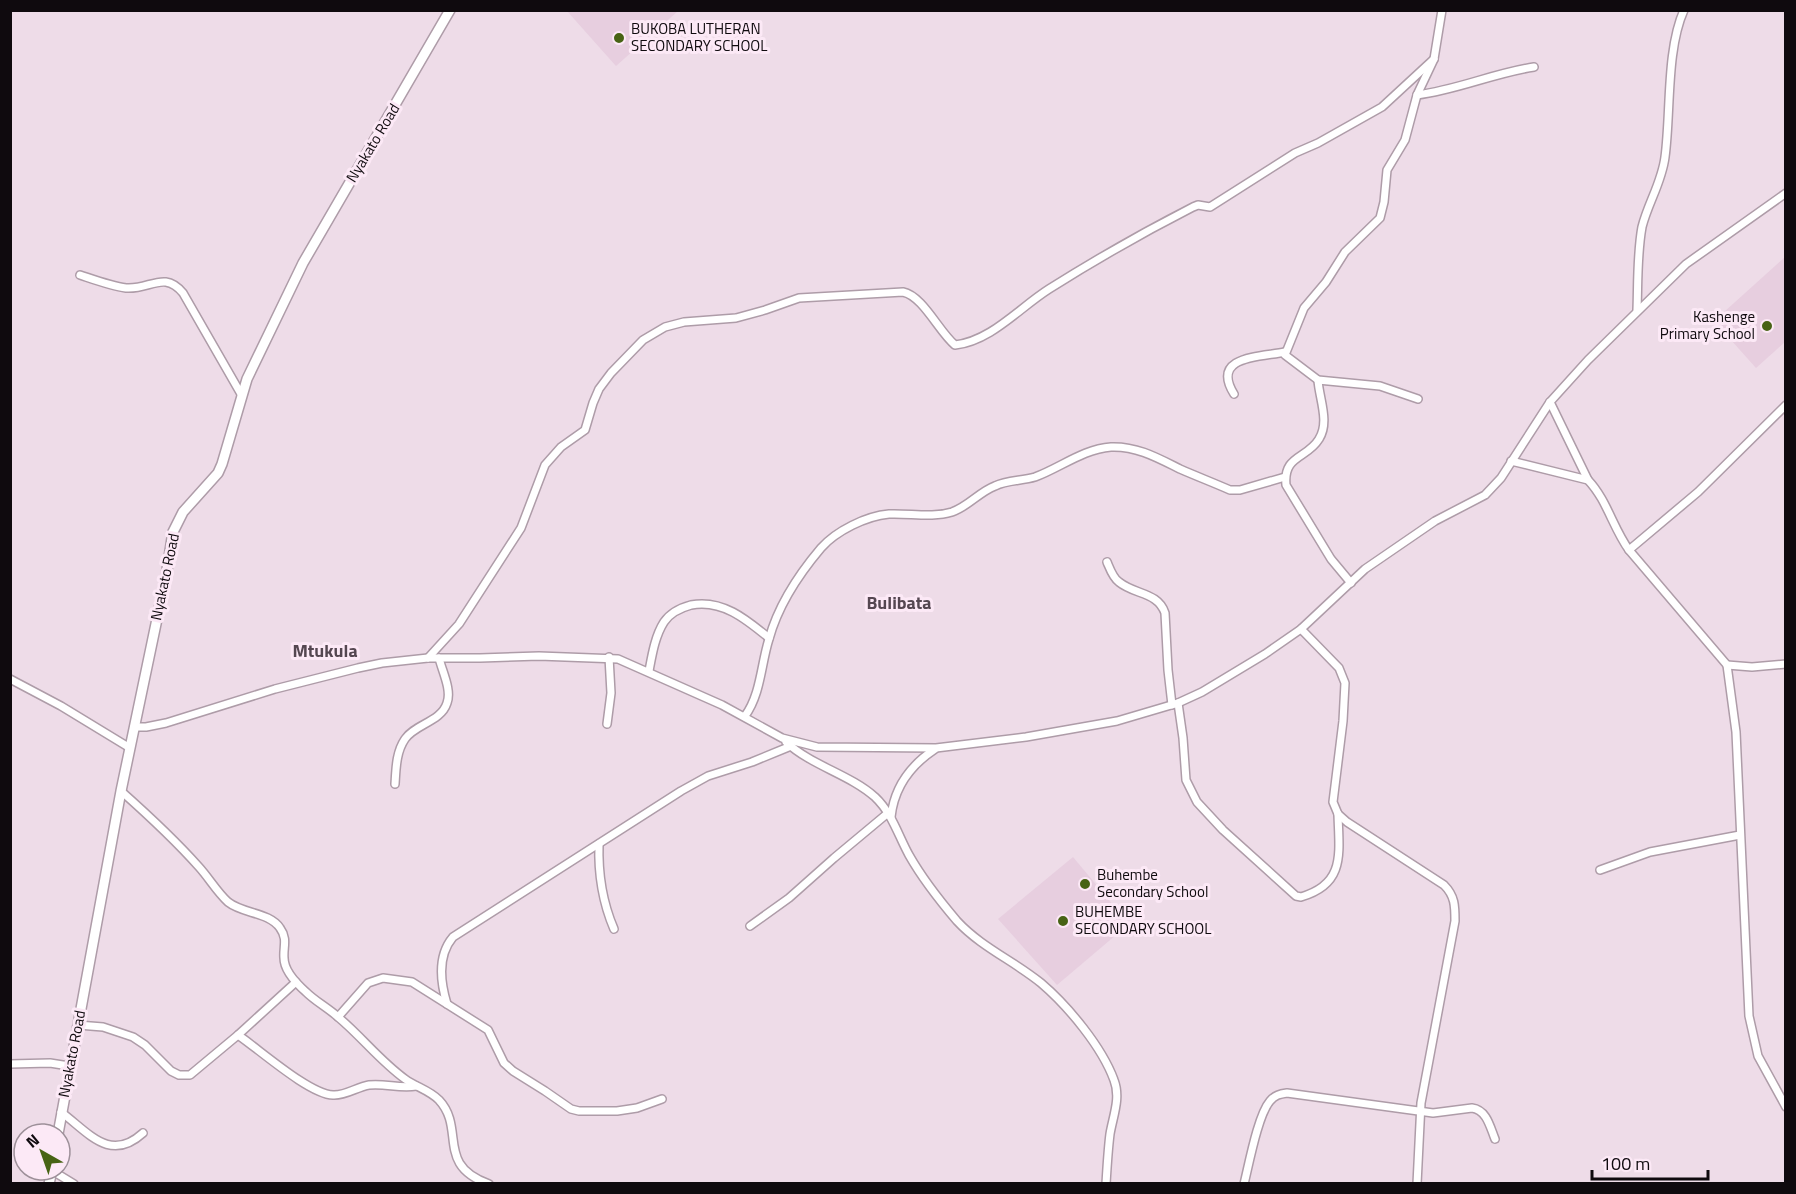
<svg xmlns="http://www.w3.org/2000/svg" width="1796" height="1194" font-family="'Titillium Web',sans-serif">
  <style>
    .built { fill: #e7cedf }
    .lines { fill: none; stroke-linecap: round; stroke-linejoin: round }
    .street-casing { stroke: #ae9ca8; stroke-width: 10 }
    .secondary-casing { stroke: #ae9ca8; stroke-width: 12 }
    .street { stroke: #fff; stroke-width: 7 }
    .secondary { stroke: #fff; stroke-width: 9 }
    .poi-dot { fill: #476314; stroke: #fce9f6; stroke-width: 2 }
    .labels { text-anchor: middle; stroke-width: 6; stroke-linejoin: round; paint-order: stroke }
    .poi-label { font-size: 15px; fill: #0f0a0e; stroke: #fce9f6; text-anchor: start }
    .street-label { font-size: 15px; fill: #0f0a0e; stroke: #fce9f6 }
    .quarter-label { font-size: 18px; font-weight: bold; fill: #554751; stroke: #fce9f6 }
  </style>
  <rect width="100%" height="100%" fill="#eedce8"/>
  <g class="built">
    <path d="M567 11H678L616 66Z"/>
    <path d="M1785 257V342L1756 368 1714 321Z"/>
    <path d="M1073 857 1129 924 1057 985 998 919Z"/>
  </g>
  <g class="lines">
    <defs>
      <g id="street">
        <path d="M1417 95C1457 90 1494 73 1534 67"/>
        <path d="M80 275C95 280 111 286 126 288 150 290 164 270 183 293L241 394"/>
        <path d="M1637 310C1638 284 1637 254 1642 227 1648 203 1662 182 1665 157 1671 113 1666 50 1684 10"/>
        <path d="M1318 380C1319 398 1330 422 1319 439 1307 459 1283 455 1286 485L1331 559 1351 583"/>
        <path d="M1234 394C1210 355 1262 357 1285 352"/>
        <path d="M1418 399 1380 386 1318 380 1285 355 1304 308 1326 282 1345 252 1380 218 1384 202 1387 170 1405 140 1417 95 1434 59 1442 10"/>
        <path d="M1550 402 1588 480"/>
        <path d="M1511 461 1588 480C1607 500 1613 528 1629 550L1727 665 1736 732 1749 1016 1758 1056 1786 1107"/>
        <path d="M1629 550 1698 492 1786 405"/>
        <path d="M1107 562C1110 569 1113 578 1119 582 1135 595 1158 592 1165 613L1168 670 1172 705"/>
        <path d="M1301 629 1339 668 1345 683 1343 721 1333 802 1338 814 1347 822 1444 885C1455 896 1455 906 1455 921L1421 1103 1417 1184"/>
        <path d="M428 658 459 624 521 528 545 465 561 447 585 430 593 403 599 389 611 373 643 340 665 327 684 322 736 318 765 310 799 298 903 292C923 296 939 332 955 345 991 341 1019 308 1049 289 1095 260 1144 232 1193 207L1198 205 1210 207 1295 153 1318 143 1382 107 1434 59"/>
        <path d="M1727 665 1752 667 1786 664"/>
        <path d="M649 671C652 655 655 636 664 622 670 613 680 608 691 605 722 599 746 619 769 638"/>
        <path d="M10 679 61 706 130 748"/>
        <path d="M1178 703 1183 738 1186 780 1197 802 1223 830 1296 896 1301 897C1346 884 1339 853 1338 814"/>
        <path d="M745 716C761 694 761 664 769 639 778 606 799 574 821 548 836 531 866 516 889 514 910 513 932 518 952 512 969 506 979 492 995 486 1007 480 1022 481 1035 477 1060 468 1083 449 1111 447 1137 446 1158 458 1180 469 1196 476 1214 483 1230 490H1240L1285 477"/>
        <path d="M607 724 611 693 609 657"/>
        <path d="M134 727H146L166 723 275 689 358 668 382 663 428 658H480L539 656 618 659 722 705 782 738 817 747 936 748 1026 737 1117 721 1178 703 1202 692 1265 654 1301 629 1365 569 1435 521 1485 495 1501 478 1550 402 1588 360 1686 264 1786 193"/>
        <path d="M786 742C812 766 849 774 875 797 892 813 898 835 909 855 922 878 940 901 957 921 981 947 1014 961 1041 983 1068 1006 1102 1047 1114 1080 1121 1098 1113 1116 1110 1134 1108 1150 1107 1167 1106 1184"/>
        <path d="M395 784C396 769 396 752 405 739 415 724 441 722 447 703 452 690 442 671 439 658"/>
        <path d="M121 791C148 815 175 840 199 867 209 878 217 892 228 902 243 914 269 912 280 928 288 939 283 947 284 958 284 971 297 984 306 992 315 1001 328 1008 338 1017 361 1036 380 1061 405 1079 416 1087 429 1090 439 1100 466 1129 435 1165 489 1184"/>
        <path d="M891 817C894 788 911 765 935 749"/>
        <path d="M599 844C598 874 602 901 614 929"/>
        <path d="M1600 870 1650 852 1740 835"/>
        <path d="M750 926 789 898 834 858 888 813"/>
        <path d="M447 1004C440 981 437 956 453 937L681 791 708 776 752 762 791 746"/>
        <path d="M338 1017 368 983 383 978 412 982 488 1030 504 1063 513 1071 545 1091 571 1109 579 1111H617L637 1108 662 1099"/>
        <path d="M78 1025 103 1027 133 1037 145 1045 171 1071 179 1075H190L238 1035 296 982"/>
        <path d="M238 1035C260 1050 309 1094 333 1095 345 1096 357 1087 369 1085 385 1083 400 1089 416 1086"/>
        <path d="M10 1064 50 1063 69 1066"/>
        <path d="M61 1112C89 1133 110 1163 143 1133"/>
        <path d="M51 1170 74 1184"/>
        <path d="M1244 1184C1249 1164 1258 1115 1270 1101 1275 1095 1280 1094 1287 1093L1433 1113 1472 1108C1487 1110 1490 1127 1495 1139"/>
      </g>
      <g id="secondary">
        <path d="M58 1134 121 791 166 576 173 532 183 512 218 473 222 464 247 379 303 263 450 10"/>
        <path d="M49 1184 52 1170"/>
      </g>
    </defs>
    <use href="#street" class="street-casing"/>
    <use href="#secondary" class="secondary-casing"/>
    <use href="#street" class="street"/>
    <use href="#secondary" class="secondary"/>
  </g>
  <g class="poi-dot">
    <circle cx="619" cy="38" r="6"/>
    <circle cx="1767" cy="326" r="6"/>
    <circle cx="1085" cy="884" r="6"/>
    <circle cx="1063" cy="921" r="6"/>
  </g>
  <g class="labels">
    <g class="poi-label">
      <text x="631" y="34">BUKOBA LUTHERAN<tspan x="631" dy="17">SECONDARY SCHOOL</tspan></text>
      <text x="1755" y="322" text-anchor="end">Kashenge<tspan x="1755" dy="17">Primary School</tspan></text>
      <text x="1097" y="880">Buhembe<tspan x="1097" dy="17">Secondary School</tspan></text>
      <text x="1075" y="917">BUHEMBE<tspan x="1075" dy="17">SECONDARY SCHOOL</tspan></text>
    </g>
    <g class="street-label">
      <text transform="translate(373 143) rotate(-59)" y="5">Nyakato Road</text>
      <text transform="translate(165 577) rotate(-78)" y="5">Nyakato Road</text>
      <text transform="translate(72 1054) rotate(-79)" y="5">Nyakato Road</text>
    </g>
    <g class="quarter-label">
      <text x="899" y="609">Bulibata</text>
      <text x="325" y="657">Mtukula</text>
    </g>
  </g>
  <rect width="1796" height="1194" fill="none" stroke="#0f0a0e" stroke-width="24"/>
  <g transform="translate(42 1152) rotate(320)"><circle r="28" fill="#fce9f6" stroke="#9d9099" stroke-width="1.5"/>
  <path d="M0-4.5L10 22L0 15L-10 22Z" fill="#476314"/>
  <text y="-9" font-size="16" font-weight="bold" text-anchor="middle" fill="#0f0a0e">N</text>
  </g>
  <path d="M1592 1170v9h116v-9" fill="none" stroke="#0f0a0e" stroke-width="3"/>
  <text x="1601" y="1170" font-size="18" fill="#0f0a0e" stroke="#fce9f6" stroke-width="4.5" paint-order="stroke">100 m</text>
</svg>
